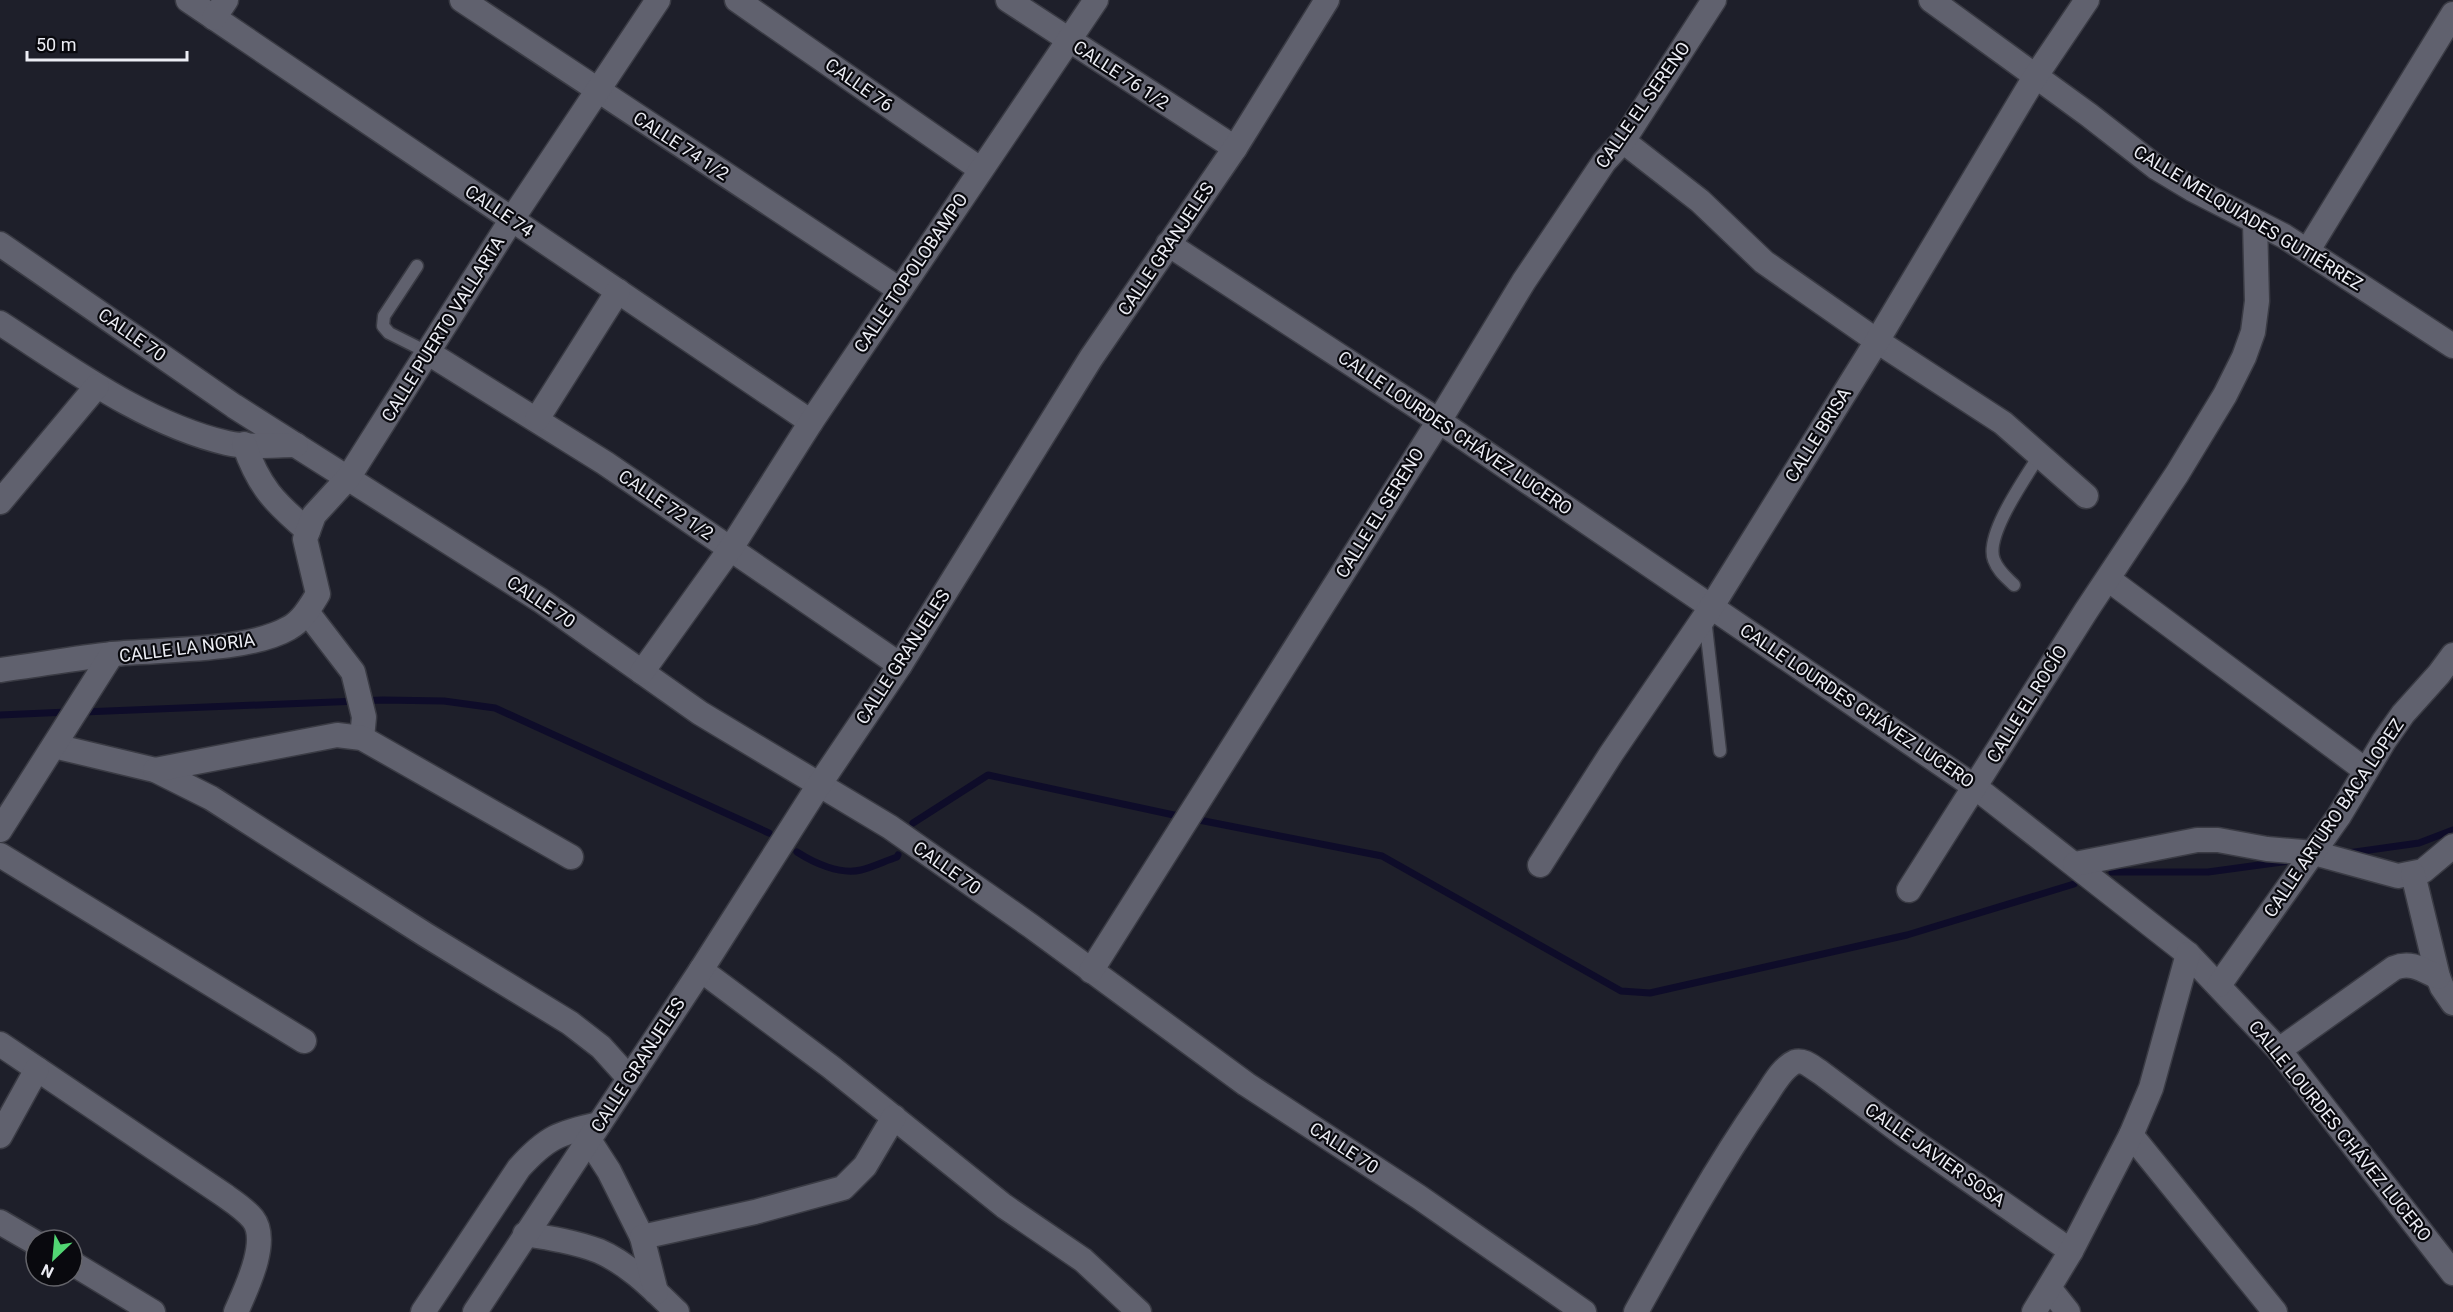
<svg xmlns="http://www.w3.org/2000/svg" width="2453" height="1312" font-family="Roboto,sans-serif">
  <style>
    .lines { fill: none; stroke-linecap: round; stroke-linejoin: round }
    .stream { stroke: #0e0c29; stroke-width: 7 }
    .lane-casing { stroke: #3a3b44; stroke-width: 15 }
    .street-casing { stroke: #3a3b44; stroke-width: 27 }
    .lane { stroke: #60616e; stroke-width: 12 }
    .street { stroke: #60616e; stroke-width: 24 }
    .labels { text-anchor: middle; stroke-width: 4.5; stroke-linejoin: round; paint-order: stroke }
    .street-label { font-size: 18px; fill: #ecedf4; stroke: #09090e }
  </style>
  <rect width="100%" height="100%" fill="#1e1f2a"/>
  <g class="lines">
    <g class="stream">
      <path d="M83 712 383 700 444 701 495 708 769 833"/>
      <path d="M0 715 68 712"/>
      <path d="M1194 819 1382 856 1621 991 1650 993 1907 935 2074 884"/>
      <path d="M913 823 988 775 1183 817"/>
      <path d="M797 852C814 863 840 875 861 870 873 867 885 861 897 857L898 855"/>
      <path d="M2348 853 2419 843 2453 830"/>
      <path d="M2112 872H2208L2289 861"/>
    </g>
    <defs>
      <g id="lane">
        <path d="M417 266 384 316 383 326 389 333 427 352"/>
        <path d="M2014 585C2006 577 1998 571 1994 560 1984 536 2026 477 2039 456"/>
        <path d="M1705 618 1720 751"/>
      </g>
      <g id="street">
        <path d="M188 0 811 422"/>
        <path d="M462 0 900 290"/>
        <path d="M737 0 980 169"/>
        <path d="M1008 0 1235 148"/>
        <path d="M1931 0 2089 115 2157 168 2192 189 2284 236 2453 346"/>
        <path d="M214 18 226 0"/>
        <path d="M1623 141 1700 201 1764 262 1877 341 2003 423 2086 496"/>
        <path d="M0 244 234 406 540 600 700 713 890 827 1031 926 1246 1084 1419 1197 1584 1312"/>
        <path d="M1168 244 1439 421 1975 787 2188 954 2279 1050 2453 1273"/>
        <path d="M2308 250 2453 14"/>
        <path d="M0 323C70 368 145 424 227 443 249 448 274 445 296 445"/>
        <path d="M427 352 605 463 900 665"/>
        <path d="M537 419 618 291"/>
        <path d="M244 444C259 487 274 502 308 531"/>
        <path d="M0 502 97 386"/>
        <path d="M2108 579 2365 770"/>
        <path d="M307 612 353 672 364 717 362 738"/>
        <path d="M0 670C38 665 75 658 113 654 162 649 247 652 289 628 302 621 310 607 318 594L305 539 314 515 348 478 512 219 658 0"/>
        <path d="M642 672 731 548 811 422 1096 0"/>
        <path d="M54 746 155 770 211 798 426 935 570 1023 601 1047 629 1078"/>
        <path d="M155 770 337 735 362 738 571 857"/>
        <path d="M0 830 112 654"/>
        <path d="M0 855 304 1041"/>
        <path d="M2075 864 2197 840H2218L2267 849 2314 853 2398 876 2423 871 2453 846"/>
        <path d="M1540 865 1611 754 1712 606 1877 341 2035 77 2087 0"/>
        <path d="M2413 874 2438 977 2442 987 2453 1003"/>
        <path d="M1909 890 2086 611 2177 474 2225 395 2244 357 2253 332 2257 301 2255 222"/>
        <path d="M701 970 831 1067 1004 1206 1083 1260 1139 1312"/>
        <path d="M1091 971 1439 421 1524 281 1604 162 1623 141 1714 0"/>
        <path d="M2219 985 2339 816 2384 741 2403 714 2439 674 2453 655"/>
        <path d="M0 1044 224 1195C234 1202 245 1209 253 1219 270 1241 246 1289 236 1312"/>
        <path d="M2279 1050 2394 968C2411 961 2423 970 2438 977"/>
        <path d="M2131 1135 2275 1312"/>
        <path d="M0 1136 37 1069"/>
        <path d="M589 1140 609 1171 642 1237"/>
        <path d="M0 1222 36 1243"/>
        <path d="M525 1234C550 1238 575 1242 599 1251 629 1264 654 1290 677 1312"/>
        <path d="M72 1263 153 1312"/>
        <path d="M2049 1288 2068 1312"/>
        <path d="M656 1292 642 1237 755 1212 843 1188 865 1166 894 1117"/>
        <path d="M423 1312 519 1168C547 1137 559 1133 599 1124"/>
        <path d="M475 1312 701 970 819 785 900 665 1091 358 1235 148 1327 0"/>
        <path d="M1636 1312C1676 1240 1716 1168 1763 1100 1771 1089 1781 1068 1795 1062 1804 1059 1813 1068 1820 1072L1903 1134 2071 1251"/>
        <path d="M2034 1312 2071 1251 2131 1135 2151 1088 2188 954"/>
      </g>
    </defs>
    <use href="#lane" class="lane-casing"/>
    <use href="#street" class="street-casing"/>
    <use href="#lane" class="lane"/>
    <use href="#street" class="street"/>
  </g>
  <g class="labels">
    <g class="street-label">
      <text transform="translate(1121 75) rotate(33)" y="6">CALLE 76 1/2</text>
      <text transform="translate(859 85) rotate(35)" y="6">CALLE 76</text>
      <text transform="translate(1643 105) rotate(-55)" y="6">CALLE EL SERENO</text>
      <text transform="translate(681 146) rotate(33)" y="6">CALLE 74 1/2</text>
      <text transform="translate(499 211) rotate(34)" y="6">CALLE 74</text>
      <text transform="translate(2248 218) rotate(31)" y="6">CALLE MELQUIADES GUTIÉRREZ</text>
      <text transform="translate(1166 249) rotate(-56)" y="6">CALLE GRANJELES</text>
      <text transform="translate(911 273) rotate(-56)" y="6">CALLE TOPOLOBAMPO</text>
      <text transform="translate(443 329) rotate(-58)" y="6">CALLE PUERTO VALLARTA</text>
      <text transform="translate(132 335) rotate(35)" y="6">CALLE 70</text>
      <text transform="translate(1455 433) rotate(34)" y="6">CALLE LOURDES CHÁVEZ LUCERO</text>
      <text transform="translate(1818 435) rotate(-58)" y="6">CALLE BRISA</text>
      <text transform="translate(666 505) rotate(34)" y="6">CALLE 72 1/2</text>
      <text transform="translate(1380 513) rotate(-58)" y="6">CALLE EL SERENO</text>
      <text transform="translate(541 602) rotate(34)" y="6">CALLE 70</text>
      <text transform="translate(187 648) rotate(-7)" y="6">CALLE LA NORIA</text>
      <text transform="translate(903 657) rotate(-57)" y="6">CALLE GRANJELES</text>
      <text transform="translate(2027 704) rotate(-58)" y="6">CALLE EL ROCÍO</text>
      <text transform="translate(1857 706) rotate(34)" y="6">CALLE LOURDES CHÁVEZ LUCERO</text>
      <text transform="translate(2334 818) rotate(-56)" y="6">CALLE ARTURO BACA LOPEZ</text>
      <text transform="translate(947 868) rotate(35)" y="6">CALLE 70</text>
      <text transform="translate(638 1065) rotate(-57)" y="6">CALLE GRANJELES</text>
      <text transform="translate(2340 1131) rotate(51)" y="6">CALLE LOURDES CHÁVEZ LUCERO</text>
      <text transform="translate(1344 1148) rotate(33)" y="6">CALLE 70</text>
      <text transform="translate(1935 1155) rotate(35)" y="6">CALLE JAVIER SOSA</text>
    </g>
  </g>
  <g transform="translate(54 1258) rotate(206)"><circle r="28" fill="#09090e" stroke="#64646a" stroke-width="1.5"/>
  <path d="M0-4.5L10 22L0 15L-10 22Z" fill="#52d673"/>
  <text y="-9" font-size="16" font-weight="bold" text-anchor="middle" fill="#ecedf4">N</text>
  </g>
  <path d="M27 51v9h160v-9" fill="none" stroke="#ecedf4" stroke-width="3"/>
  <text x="36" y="51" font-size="18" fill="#ecedf4" stroke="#09090e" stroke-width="4.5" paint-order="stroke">50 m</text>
</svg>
